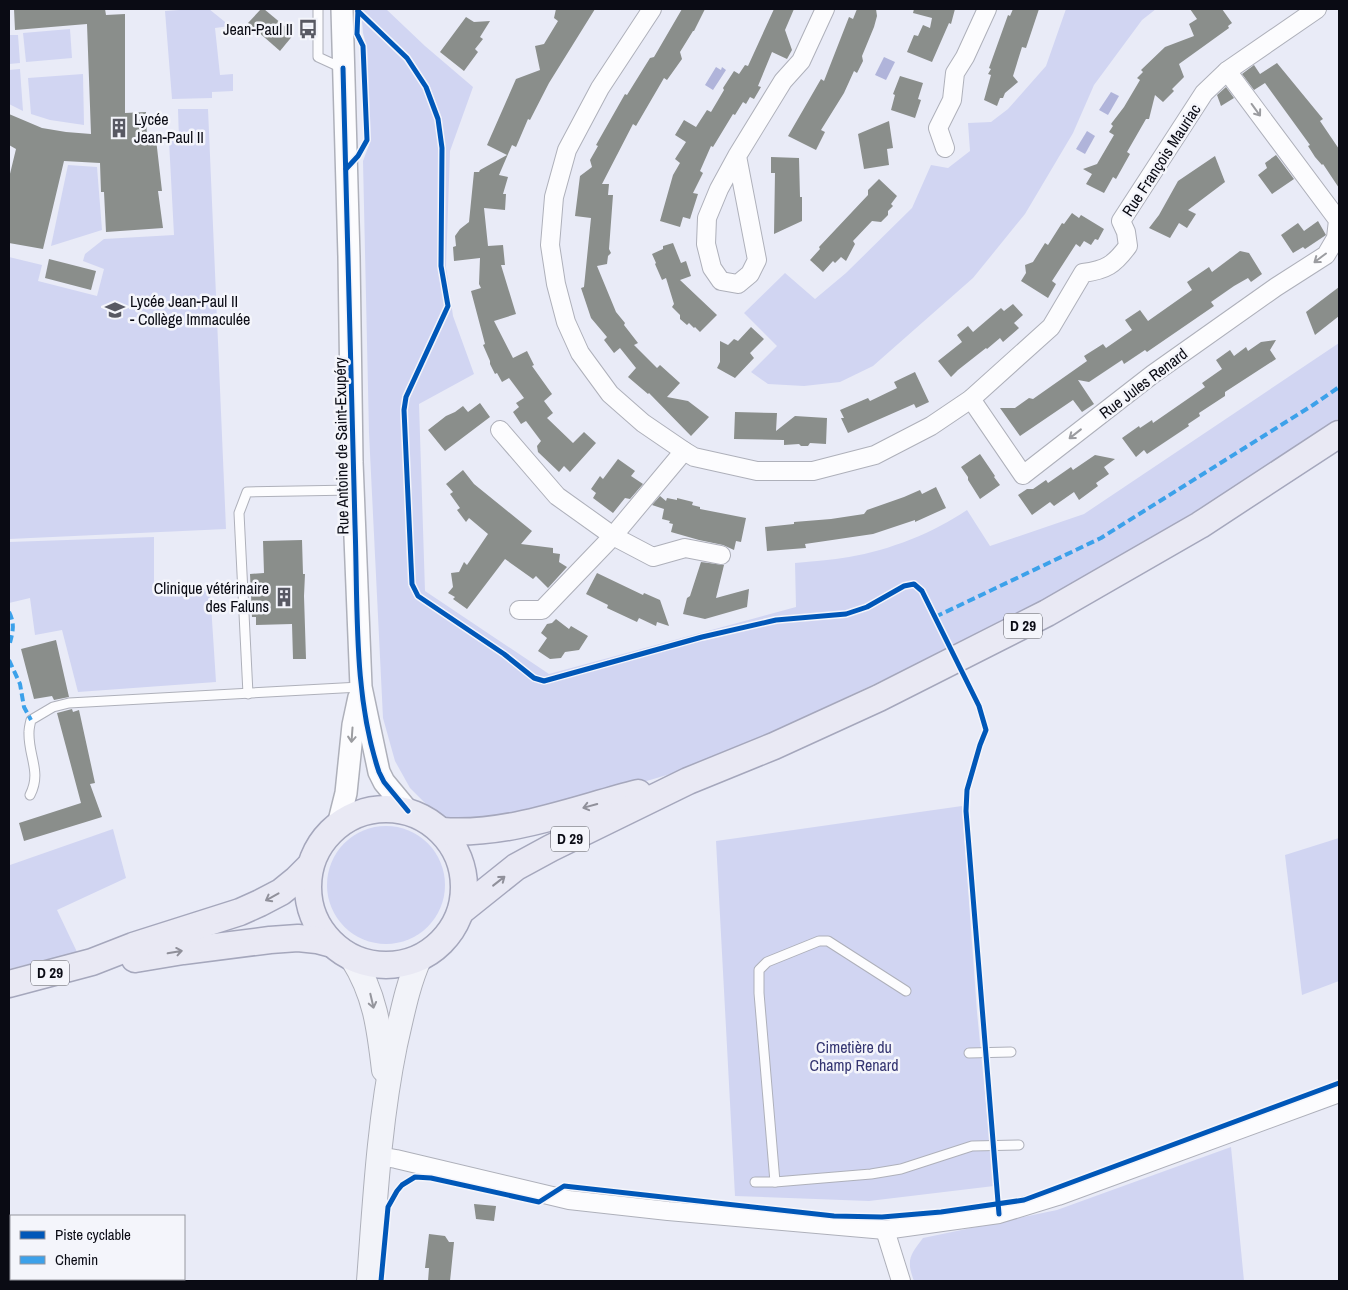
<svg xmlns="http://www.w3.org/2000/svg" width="1348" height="1290" font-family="'Archivo Narrow',sans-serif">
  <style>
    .green { fill: #d1d5f2 }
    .water { fill: #b0b4da }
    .building { fill: #8a8e8b }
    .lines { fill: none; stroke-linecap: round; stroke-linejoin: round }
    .service-casing { stroke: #aeb0ba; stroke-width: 11 }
    .minor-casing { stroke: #aeb0ba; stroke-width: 20 }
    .tertiary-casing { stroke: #aeb0ba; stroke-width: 24 }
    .secondary-casing { stroke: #aeb0ba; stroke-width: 26 }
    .primary-casing { stroke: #a5a7bc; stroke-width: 29 }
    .service { stroke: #fcfcfe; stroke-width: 9 }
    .minor { stroke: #fcfcfe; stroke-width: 18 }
    .tertiary { stroke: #fcfcfe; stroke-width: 21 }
    .secondary { stroke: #f2f3f9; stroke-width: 24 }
    .primary { stroke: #e9e9f4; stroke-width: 26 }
    .quiet { stroke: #3ca1ea; stroke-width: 4; stroke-dasharray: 8 4; stroke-linecap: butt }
    .cycleway-casing { stroke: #f4f5fb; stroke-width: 8 }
    .cycleway { stroke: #0057b8; stroke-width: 5 }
    .oneway { stroke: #9b9ca0 }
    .oneway2 { stroke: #90909a }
    .oneway3 { stroke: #95969d }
    .labels { text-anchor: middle; stroke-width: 5; stroke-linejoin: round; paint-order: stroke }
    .shield { fill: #f4f5fb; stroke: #505159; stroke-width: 1 }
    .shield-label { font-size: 15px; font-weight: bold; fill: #0a0b14 }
    .poi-label { font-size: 16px; fill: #0a0b14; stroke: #f4f5fb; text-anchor: end }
    .street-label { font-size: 16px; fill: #0a0b14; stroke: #f4f5fb }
    .park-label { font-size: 16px; fill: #343571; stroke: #f4f5fb }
  </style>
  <rect width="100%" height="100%" fill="#e9ebf7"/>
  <g class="green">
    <path d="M194 9H209L230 26 215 28 220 75 233 74V91L212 92V98L172 99 165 11Z"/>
    <path d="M361 9H386L425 46 473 87 450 151 446 267 453 316 474 374 419 404 425 591 549 674 796 607 795 563C813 561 832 560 849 557 890 550 933 533 967 510L990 546 1084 514 1339 343V418L1273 463 1158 534 1040 603 934 656 770 733 687 769 576 802 520 816 450 822 428 806 410 788 395 761 383 718 369 433 363 161 369 145 367 48 363 33Z"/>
    <path d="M1066 9H1156L1142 20 1094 85 1073 133 1025 214 973 278 873 366 840 382 804 386 768 384 751 372 777 346 744 313 785 273 815 299 846 273 912 208 931 165 948 168 970 151 968 123 991 122 1008 109 1046 66Z"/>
    <path d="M70 29 72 58 26 62 23 33Z"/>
    <path d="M9 35H18L20 63 9 64Z"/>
    <path d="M20 69 23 111 9 104V70Z"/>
    <path d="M83 74 84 125 50 120 31 114 28 78Z"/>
    <path d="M178 109H208L226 529 9 539V257L42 265 38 281 97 296 104 269 83 261 85 254 104 239 174 235 169 141 179 140Z"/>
    <path d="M68 165 97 167 102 230 51 246Z"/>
    <path d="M154 537V591L210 589 216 682 78 692 62 630 35 635 30 598 9 603V542Z"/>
    <path d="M962 806 977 1012 994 1186 869 1201 735 1196 716 841Z"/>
    <circle cx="386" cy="885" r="59"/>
    <path d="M113 829 126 878 57 910 77 952 9 969V862L10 865Z"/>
    <path d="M1339 838V981L1302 995 1285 855Z"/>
    <path d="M1231 1147 1244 1281H914C906 1260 910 1255 923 1238L1057 1210Z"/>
  </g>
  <g class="water">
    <path d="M884 57 895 62 886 80 875 75Z"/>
    <path d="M716 67 721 70 722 67 726 70 713 90 705 85Z"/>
    <path d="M1111 92 1119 96 1108 115 1099 110Z"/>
    <path d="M1087 131 1095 136 1085 154 1076 149Z"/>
  </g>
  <g class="building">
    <path d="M14 9H105L106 15 125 14V113L146 112 147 139H156L162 191H158L163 228 106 232 104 192H101L100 163 64 161 43 249 9 243V178L16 149 9 145V114L42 128 66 132 91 134 87 24 15 30Z"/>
    <path d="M261 9H264L294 34 280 51 248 23Z"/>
    <path d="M556 9H595L549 83 530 120 528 119 516 147 512 145 499 175 508 177 503 194H506L505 210 484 208 488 246 503 245 505 265H501L516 314 494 321 513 358 527 351 534 365 532 366 552 394 544 401 553 413 547 418 573 443 584 432 596 443 570 472 564 466 559 472 538 452 537 446 541 441 526 421 521 424 513 412 519 407 516 403 524 398 509 378 502 382 497 373 495 374 490 364V361L483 345 485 344 471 291 481 288 479 284 480 258 454 261 453 247 456 246 455 236 460 229 469 222 474 172H479L480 170 507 155 487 145 516 79 540 70 535 46 544 44 558 21 554 18Z"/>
    <path d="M682 9H705L694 31H693L680 52 682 59 667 80 664 78 636 126 633 124 602 184H609L608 195H613L609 249 611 253 608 256 607 264 597 266 616 312 625 323 624 325 638 343 634 345 657 368 660 365 680 383 667 397 688 401 709 417 691 436 649 393 648 394 628 377 636 368 620 348 614 353 604 340 607 337 591 318 581 288 584 287 591 218 575 216 580 176 592 167 590 160 598 146 596 145 625 94 627 95 650 58 654 57Z"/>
    <path d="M774 9H794L785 30 792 50 787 59 772 52 758 86 761 87 754 99 750 97 746 104 743 102 735 115 733 114 713 147 711 146 700 171 703 173 693 193 698 194 690 219 683 217 680 227 660 221 673 175 680 163 675 159 686 142 675 135 684 120 696 127 707 110 711 112 724 90 723 88 734 71 739 74 745 65 748 66Z"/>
    <path d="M857 9H876L877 16 874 27 862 56 863 61 857 73 854 71 844 93 821 130 825 132 816 150 788 136 821 79 824 81 849 17 853 19Z"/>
    <path d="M914 9H955L951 24 949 23 932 62 907 52 914 35 918 36 923 25 930 28 932 18 913 13Z"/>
    <path d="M1013 9H1039L1026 48 1022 47 1013 76 1018 82 1005 93 1003 98H1000L997 106 984 100 991 75 988 74 991 69 989 68 1008 15 1010 16Z"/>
    <path d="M1190 9H1222L1232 23 1228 26 1229 28 1179 64 1184 77 1172 89 1174 91 1163 102 1155 95 1149 119H1146L1127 152 1130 154 1116 179 1113 177 1104 193 1086 184 1092 174 1083 169 1097 164 1114 135 1109 132 1113 126 1111 124 1124 107 1140 80 1137 78 1143 72 1141 70 1165 47 1194 36 1189 24 1197 19Z"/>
    <path d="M466 17 474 22 490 21 480 37 483 39 475 49 478 52 464 71 440 52Z"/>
    <path d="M1277 63 1323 119 1320 121 1339 149V188L1323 164 1322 165 1315 157 1308 146 1310 145 1265 83 1254 90 1242 74 1254 65 1260 74Z"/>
    <path d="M900 76 923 83 918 99 921 100 915 118 891 110 895 95 893 94Z"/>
    <path d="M1226 87 1234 98 1221 106 1217 95Z"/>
    <path d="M889 121 893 148 887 149 889 165 864 169 858 134Z"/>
    <path d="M1276 155 1294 179 1272 194 1258 175 1267 168 1265 163Z"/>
    <path d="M1215 156 1225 182 1188 210 1196 214 1187 228 1179 223 1170 238 1149 228 1159 215 1178 181Z"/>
    <path d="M771 157 799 158 800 197H802V221L774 234 775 173H771Z"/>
    <path d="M879 179 897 196 891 204 893 206 888 211V215L881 222 872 221 853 241 855 244 846 261 841 257 835 263 833 261 823 272 810 260 820 249 819 247 868 195V190Z"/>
    <path d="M1072 213 1079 218 1081 215 1104 229 1098 240 1095 239 1091 245 1084 241 1080 247 1076 244 1052 281 1056 284 1048 298 1021 281 1026 273 1025 265 1033 262 1045 243 1048 245 1062 223 1064 224Z"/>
    <path d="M1318 221 1326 235 1305 249 1303 247 1293 253 1281 235 1298 223 1304 231Z"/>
    <path d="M673 243 681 263 686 261 691 276 680 280 717 315 700 332 695 327 694 328 689 323 687 325 680 319V315L672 307 674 304 666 278 662 280 655 264 656 263 652 254 663 249V246Z"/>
    <path d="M1240 251 1249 253 1262 274 1251 282 1248 278 1234 286 1211 302 1214 306 1147 352 1145 350 1124 364 1122 360 1089 382 1078 380 1094 404 1082 412 1073 400 1020 436 1000 408H1015L1029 398 1033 399 1087 361 1084 356 1103 344 1106 348 1132 330 1125 320 1140 310 1148 321 1192 290 1187 282 1209 267 1212 272Z"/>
    <path d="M49 259 96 271 91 290 45 278Z"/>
    <path d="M1339 287V316L1315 335 1306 312Z"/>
    <path d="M1013 304 1023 315 1014 323 1019 328 1003 342 1000 338 987 349 986 348 958 370 951 377 938 361 962 342 957 335 968 326 973 332 1001 308 1004 311Z"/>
    <path d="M751 327 764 339 750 353 754 358 735 378 717 368 720 362V341L728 345 734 339 738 341Z"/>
    <path d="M1276 340 1270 350 1276 359 1225 392V396L1199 413 1200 416 1188 424 1189 426 1147 454 1144 450 1136 457 1122 438 1139 426 1140 428 1152 420 1153 423 1205 387 1202 383 1222 369 1216 360 1230 350 1234 356 1246 347 1248 351 1261 342Z"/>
    <path d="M915 372 929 402 916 408 914 404 848 433 841 418H844L840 410 868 398 870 401 897 388 894 382Z"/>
    <path d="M480 403 490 417 445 451 428 430 446 416 455 412 463 406 468 412Z"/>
    <path d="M735 412 777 413 776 431 795 416 827 418 826 444 810 443 808 446H801L799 444 784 445V440L734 439Z"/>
    <path d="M980 454 995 476 994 477 1000 485 980 499 968 480V477L961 467Z"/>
    <path d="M1095 455 1115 459 1104 467 1109 474 1096 483 1098 486 1079 500 1074 492 1054 506 1050 502 1032 515 1018 495 1027 489H1033L1046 480 1048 483 1071 467 1073 470Z"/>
    <path d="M618 459 635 471 631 476 643 484 630 499 625 498 613 513 593 498 596 493 591 489 600 476 603 479Z"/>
    <path d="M463 470 474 484 532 531 521 544 553 548V553L560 554 559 562 567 567 548 588 536 576 533 579 505 559 467 609 453 599 455 597 448 593 453 587 451 573 459 572 464 562 467 565 488 534 469 518 466 522 457 510 460 508 450 494 453 492 446 484Z"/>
    <path d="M936 487 946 508 915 522V520L873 534 805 544 806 548 767 551 765 527 794 524V522L831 519 864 514 867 510 904 497 920 490 922 494Z"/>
    <path d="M660 496 666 501 667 498 677 500V498L693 502 692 505 700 507V509L746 518 741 542 736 541 734 550 723 545 699 540 671 532 673 524 669 523 670 521 662 519 664 509 652 505Z"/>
    <path d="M302 540 303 574H305L304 596 306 659H293L292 624 256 625V617H252L250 574 264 573 263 541Z"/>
    <path d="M701 562 724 565 716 598 749 589 747 607 705 619 683 614 687 598 690 596Z"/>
    <path d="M597 573 643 595 644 593 660 600 669 626 657 622 656 626 639 618 637 622 607 608 608 605 586 594Z"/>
    <path d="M556 619 569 629 571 626 588 636 579 650 565 652 561 658 550 659 538 651 547 638 541 633 547 624 552 623Z"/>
    <path d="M56 640 69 697 54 700 52 696 34 699 21 649Z"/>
    <path d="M72 709 73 712 79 710 95 783 90 784 102 817 24 841 19 823 81 803 57 713Z"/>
    <path d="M474 1204 496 1206 494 1221 476 1219Z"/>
    <path d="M429 1234 445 1236 449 1242H454L450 1281H428L429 1268H425Z"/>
  </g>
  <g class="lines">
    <defs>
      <g id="service">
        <path d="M318 9V57L342 68"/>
        <path d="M248 694 239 513 247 492 353 490"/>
        <path d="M30 795C42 772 28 756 29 732 29 728 30 724 31 720L53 707 69 703 360 687"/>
        <path d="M906 991 828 941H819L767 962 759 970V993L775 1182 871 1174 901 1169 972 1146 1019 1145"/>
        <path d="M969 1053 1011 1052"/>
        <path d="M755 1182H775"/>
      </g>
      <g id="minor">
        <path d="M652 9 600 88 567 150 554 197 550 245 556 284 566 322 580 353 610 394 643 423 684 451 694 457 757 471H813L875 455 931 426 971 399 1051 327 1083 273C1106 270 1114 265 1128 246L1126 232 1121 221 1204 93 1227 71 1317 9"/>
        <path d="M945 148 938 128 952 100 955 73 965 57 987 9"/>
        <path d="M737 156 757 260 750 274 738 284 721 281 712 268 706 244 707 218 719 189 737 156 783 81 801 61 825 9"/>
        <path d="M971 399 1023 475 1153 374 1276 287 1326 255 1336 238 1338 220 1227 71"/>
        <path d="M500 430 557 496 613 536 653 557 685 548 721 555"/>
        <path d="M519 610H542L613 536 684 451"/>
        <path d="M379 1156 396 1159 569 1200 668 1211 885 1230 999 1214 1058 1196 1339 1093"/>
        <path d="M885 1230 901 1281"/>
      </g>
      <g id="tertiary">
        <path d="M342 9 349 257 352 462 361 687 379 772 384 782 408 811"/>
        <path d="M338 825 346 793 353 725 359 697"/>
      </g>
      <g id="secondary">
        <path d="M352 958C375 994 379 1027 384 1070"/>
        <path d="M369 1281C375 1202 379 1123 395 1045 402 1015 407 986 420 957"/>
      </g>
      <g id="primary">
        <circle cx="386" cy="887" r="78"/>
        <path d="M442 831C508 836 575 809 638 793"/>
        <path d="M461 911 516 867 551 848 688 781 774 746 879 698 1047 613 1200 525 1339 434"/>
        <path d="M135 959 183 951 270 940 298 938 317 940 332 944"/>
        <path d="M9 984 92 962 133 946 240 912 260 903 281 892 297 879 310 866"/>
      </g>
    </defs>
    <use href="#service" class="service-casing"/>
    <use href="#minor" class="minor-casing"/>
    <use href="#tertiary" class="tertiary-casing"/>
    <use href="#secondary" class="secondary-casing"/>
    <use href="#primary" class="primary-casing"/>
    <use href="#service" class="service"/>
    <use href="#minor" class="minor"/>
    <use href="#tertiary" class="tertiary"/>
    <use href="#secondary" class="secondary"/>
    <use href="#primary" class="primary"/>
    <g class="quiet">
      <path d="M9 612C16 626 12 633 9 647"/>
      <path d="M935 617 1101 538 1313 405 1339 387"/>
      <path d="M9 660 20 684 24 707 31 720"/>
    </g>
    <defs>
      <g id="cycleway">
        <path d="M358 11 407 58 426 87 438 119 442 148 441 266 448 306 406 397 404 410 411 563 412 584 418 596 504 654 534 678 544 681 702 637 776 620 846 614 867 607 904 586 914 584 922 591 979 706 986 730 980 745 967 790 966 811 999 1214"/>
        <path d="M343 68C348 220 350 373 355 525 358 605 353 695 379 772L384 782 408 811"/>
        <path d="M346 169 358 156 367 140 363 46 357 34 358 9"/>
        <path d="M381 1281 388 1207 397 1191 402 1185 415 1177 431 1178 539 1202 564 1186 834 1216 882 1217 941 1212 1024 1200 1339 1083"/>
      </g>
    </defs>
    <use href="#cycleway" class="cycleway-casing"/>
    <use href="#cycleway" class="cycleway"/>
  </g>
  <defs><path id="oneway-shaft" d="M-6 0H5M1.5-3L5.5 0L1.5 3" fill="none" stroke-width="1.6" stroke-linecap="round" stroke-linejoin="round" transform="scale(1.25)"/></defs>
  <g class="oneway">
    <use href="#oneway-shaft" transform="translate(1256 110) rotate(54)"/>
    <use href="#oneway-shaft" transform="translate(1320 258) rotate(143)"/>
    <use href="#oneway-shaft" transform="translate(1075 434) rotate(142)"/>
    <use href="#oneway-shaft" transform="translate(352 735) rotate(94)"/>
  </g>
  <g class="oneway2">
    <use href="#oneway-shaft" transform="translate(590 806) rotate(165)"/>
    <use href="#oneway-shaft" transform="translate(499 881) rotate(-38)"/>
    <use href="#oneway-shaft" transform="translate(272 897) rotate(151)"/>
    <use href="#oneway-shaft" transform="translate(175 952) rotate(-10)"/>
  </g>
  <use class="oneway3" href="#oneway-shaft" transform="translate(372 1001) rotate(77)"/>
  <defs>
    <symbol id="bus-bare" viewBox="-9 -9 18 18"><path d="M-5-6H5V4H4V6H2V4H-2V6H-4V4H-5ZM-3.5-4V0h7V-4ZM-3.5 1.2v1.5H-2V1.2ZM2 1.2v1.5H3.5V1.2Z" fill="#585963" stroke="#f4f5fb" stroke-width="2.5" paint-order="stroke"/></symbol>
    <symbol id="building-bare" viewBox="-9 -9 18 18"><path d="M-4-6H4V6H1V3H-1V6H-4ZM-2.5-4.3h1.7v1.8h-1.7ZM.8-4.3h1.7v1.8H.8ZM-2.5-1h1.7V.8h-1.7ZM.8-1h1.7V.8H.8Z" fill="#585963" stroke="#f4f5fb" stroke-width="2.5" paint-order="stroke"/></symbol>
    <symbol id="school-bare" viewBox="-9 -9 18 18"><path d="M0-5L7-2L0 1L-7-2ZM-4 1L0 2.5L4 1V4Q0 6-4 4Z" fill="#585963" stroke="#f4f5fb" stroke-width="2.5" paint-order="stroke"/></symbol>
  </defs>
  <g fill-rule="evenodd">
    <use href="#bus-bare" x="294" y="15" width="28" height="28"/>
    <use href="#building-bare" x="105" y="114" width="28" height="28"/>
    <use href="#school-bare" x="101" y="296" width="28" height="28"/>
    <use href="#building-bare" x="270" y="583" width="28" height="28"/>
  </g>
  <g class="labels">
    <g class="shield">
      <rect x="1004" y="613.5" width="38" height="25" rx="4"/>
      <rect x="551" y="826.5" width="38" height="25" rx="4"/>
      <rect x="31" y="960.5" width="38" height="25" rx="4"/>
    </g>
    <g class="shield-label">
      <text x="1023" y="631">D 29</text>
      <text x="570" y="844">D 29</text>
      <text x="50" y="978">D 29</text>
    </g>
    <g class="poi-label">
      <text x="293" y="35">Jean-Paul II</text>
      <text x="134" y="125" text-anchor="start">Lycée<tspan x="134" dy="18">Jean-Paul II</tspan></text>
      <text x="130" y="307" text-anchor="start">Lycée Jean-Paul II<tspan x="130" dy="18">- Collège Immaculée</tspan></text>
      <text x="269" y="594">Clinique vétérinaire<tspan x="269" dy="18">des Faluns</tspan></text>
    </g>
    <g class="street-label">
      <text transform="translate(1161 160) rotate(-57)" y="6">Rue François Mauriac</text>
      <text transform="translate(1143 383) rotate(-37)" y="6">Rue Jules Renard</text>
      <text transform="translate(341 446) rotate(-91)" y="6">Rue Antoine de Saint-Exupéry</text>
    </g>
    <g class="park-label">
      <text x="854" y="1053">Cimetière du<tspan x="854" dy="18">Champ Renard</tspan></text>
    </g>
  </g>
  <rect width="1348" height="1290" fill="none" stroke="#0a0b14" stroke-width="20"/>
  <rect x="10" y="1215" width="175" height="65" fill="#f4f5fb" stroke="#96979f"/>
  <rect x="20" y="1231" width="25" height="8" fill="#0057b8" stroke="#96979f"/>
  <text x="55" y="1240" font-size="15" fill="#0a0b14">Piste cyclable</text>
  <rect x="20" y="1256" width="25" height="8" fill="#3ca1ea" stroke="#96979f"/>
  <text x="55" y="1265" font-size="15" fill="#0a0b14">Chemin</text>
</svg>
